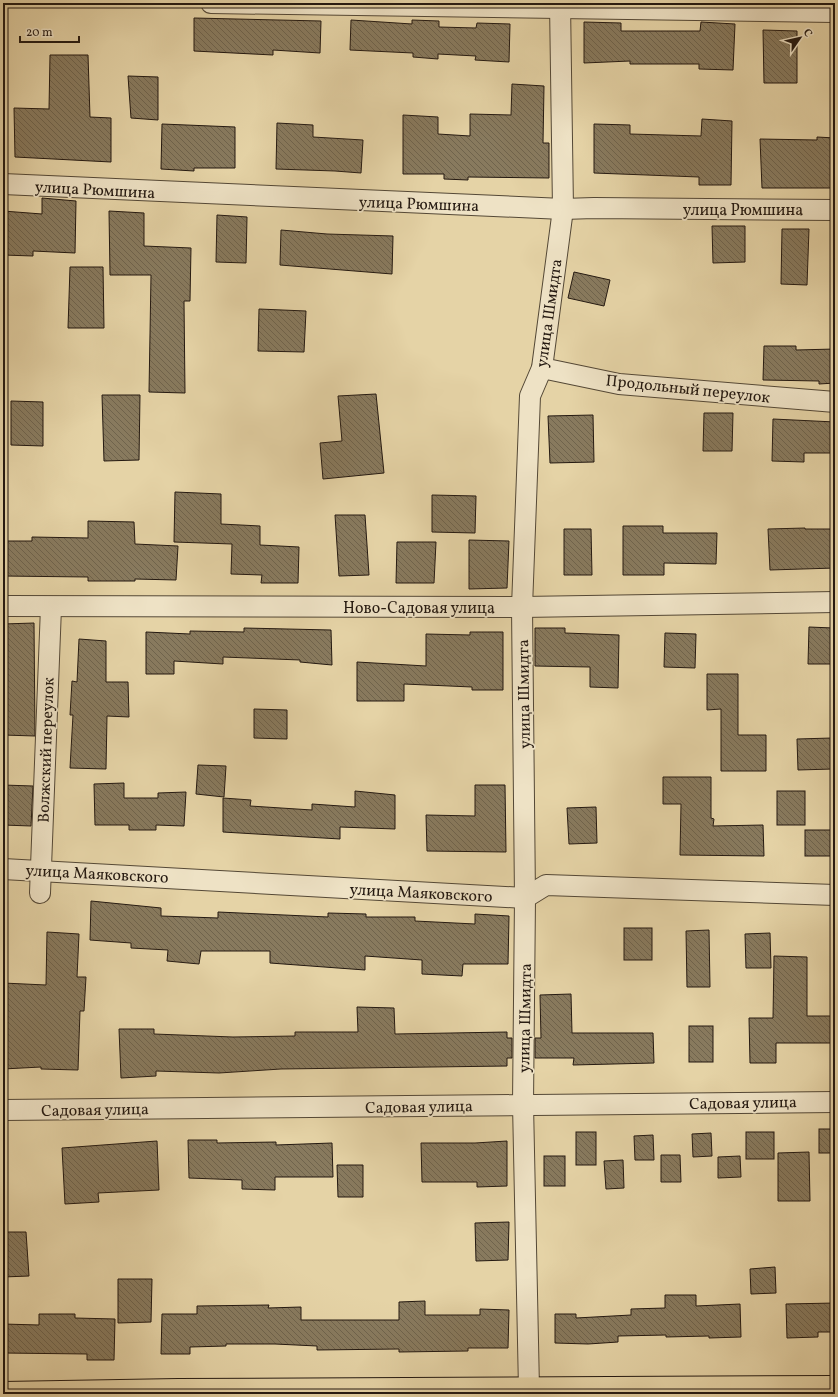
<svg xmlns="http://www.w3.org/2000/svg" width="838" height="1397" font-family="Vollkorn,serif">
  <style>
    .building { fill: url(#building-back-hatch); stroke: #241911 }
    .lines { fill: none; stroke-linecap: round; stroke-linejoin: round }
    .minor-casing { stroke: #544836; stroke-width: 22 }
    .major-casing { stroke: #241911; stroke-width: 24 }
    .minor { stroke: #eee2c5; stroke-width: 20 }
    .major { stroke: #e5d3a6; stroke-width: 22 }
    .labels { text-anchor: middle; stroke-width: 3.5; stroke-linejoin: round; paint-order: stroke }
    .street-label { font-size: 16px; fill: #241911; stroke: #eee2c5 }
  </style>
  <defs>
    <pattern id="building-back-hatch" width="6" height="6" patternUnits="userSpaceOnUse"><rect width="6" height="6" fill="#887a5e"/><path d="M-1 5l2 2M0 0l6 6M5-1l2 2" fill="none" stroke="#6f634c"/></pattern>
  </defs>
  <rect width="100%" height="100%" fill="#e5d3a6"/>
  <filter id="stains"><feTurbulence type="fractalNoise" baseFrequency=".005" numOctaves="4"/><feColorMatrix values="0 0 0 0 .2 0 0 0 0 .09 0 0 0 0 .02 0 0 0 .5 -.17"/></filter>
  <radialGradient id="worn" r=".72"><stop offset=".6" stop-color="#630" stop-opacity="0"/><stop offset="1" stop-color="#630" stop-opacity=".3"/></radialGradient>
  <g class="building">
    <path d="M194 18 321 21 320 53 273 50V55L194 51Z"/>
    <path d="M351 20 412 24V20L439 21V27L476 28 477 23 510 24 509 62 475 60 476 56 438 54V59L413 57V53L350 50Z"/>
    <path d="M584 22 621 23V31H700L701 22 735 24 733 70 699 69V64H630V61L584 63Z"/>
    <path d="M763 30 797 31V83H764Z"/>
    <path d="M50 55H88L90 117 111 118V162L15 157 14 108 49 109Z"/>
    <path d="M128 76 158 77V120L131 118Z"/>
    <path d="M512 84 544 86 543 143H549V178L468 177V180L444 179V174H403V115L438 117V134L470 136V114L511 115Z"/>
    <path d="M702 119 732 121 731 185H699V177L594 173V124L630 125V134L701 136Z"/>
    <path d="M277 123 313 125V137L363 140 361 173 335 171 276 169Z"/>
    <path d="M162 124 235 127V168H194V171L161 169Z"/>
    <path d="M817 137 835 138V188H762L760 139 817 140Z"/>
    <path d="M42 198 76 201 75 253 33 251V256L3 255V211L42 214Z"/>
    <path d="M109 211 144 213V246L191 248 190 301H184L185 393 149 392 151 275H110Z"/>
    <path d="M217 215 247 217 246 263 216 262Z"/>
    <path d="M712 226H745V262L713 263Z"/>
    <path d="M782 229H809L807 285 781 284Z"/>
    <path d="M281 230 327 234 393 236 392 274 280 265Z"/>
    <path d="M70 267H103L104 328H68Z"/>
    <path d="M574 272 610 280 604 306 568 298Z"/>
    <path d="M259 309 306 311 304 352 258 351Z"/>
    <path d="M764 346H796V350L835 349V383L819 384V381L763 380Z"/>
    <path d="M376 394 384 473 323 479 320 443 342 441 338 396Z"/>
    <path d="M102 395H140L139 460 104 461Z"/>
    <path d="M11 401 43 402V446L11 445Z"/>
    <path d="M704 413H733L732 451H703Z"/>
    <path d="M593 415 594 462 550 463 548 416Z"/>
    <path d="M773 419 835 422V453H804V462L772 461Z"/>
    <path d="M175 492 221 494V524L260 526V545L299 547 298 583H261L262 575 231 574 232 544 174 542Z"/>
    <path d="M432 495 476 496 475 533 432 532Z"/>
    <path d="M335 515H365L369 575 339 576Z"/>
    <path d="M88 521 134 522 135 544 178 546 176 580 135 579V581H88V577L3 576V541H32V537L88 538Z"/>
    <path d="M623 526H663V533H717L716 564 664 563V575H623Z"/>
    <path d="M805 528V529H835V568L770 570 768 529Z"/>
    <path d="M564 529H591L592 575H564Z"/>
    <path d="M469 540 509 541 507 588 469 589Z"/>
    <path d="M397 542H436L434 583H396Z"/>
    <path d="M34 623 35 736 3 735V624Z"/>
    <path d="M809 627 833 628 832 664H808Z"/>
    <path d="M244 628 331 630 332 665 300 662V660L223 657V664L174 661V674H146V632L190 634V631L244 632Z"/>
    <path d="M535 628H565V633L619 635 618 688 590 687V667L535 666Z"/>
    <path d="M470 632H503V690H472V687L404 684V701H357V662L426 666V634L470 635Z"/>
    <path d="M665 633 696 634 695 668 664 667Z"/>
    <path d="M79 639 106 641V682H128L129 717 107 716 106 769 70 768 73 715H70L72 681 77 682Z"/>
    <path d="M707 674H738V735H766V771H721V709L707 710Z"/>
    <path d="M254 709 287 710V739L254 738Z"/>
    <path d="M832 738 833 769 798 770 797 739Z"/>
    <path d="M198 765 226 766 224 797 196 794Z"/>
    <path d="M663 777H711V818L714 819 713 826 763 825 764 856 680 855 681 804H663Z"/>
    <path d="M124 783V798H158V793L186 792 184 826 156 825V830H129V825H95L94 784Z"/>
    <path d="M3 785 33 786 31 826 3 825Z"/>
    <path d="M475 785H505L506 852 427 851 426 815 475 816Z"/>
    <path d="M355 791 395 795V829L340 827V839L223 832V798L251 800 250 806 312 810V804L355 807Z"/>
    <rect x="777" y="791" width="28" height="34"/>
    <path d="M596 807 597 843 569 844 567 808Z"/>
    <rect x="805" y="830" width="30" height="26"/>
    <path d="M91 901 161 908V916L218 918V912L328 917V913L366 914V917H415V921L475 924V914L509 916 508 964H463L462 976 422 974V960L365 956V970L270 963V951H201L199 964 167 961 168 950 131 948V943L90 940Z"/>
    <rect x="624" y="928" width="28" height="32"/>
    <path d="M709 930 710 987H687L686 931Z"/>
    <path d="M47 932 79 934 77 977H86L84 1011H80L78 1070 41 1069V1067L3 1069V983L46 985Z"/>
    <path d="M770 933 771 968H746L745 934Z"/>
    <path d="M774 956 807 957V1016H831V1043H776V1063H750L749 1018H773Z"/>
    <path d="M571 994 572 1033H653L654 1063 573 1065 574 1058H535V1038H541L540 995Z"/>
    <path d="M357 1007 394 1008 395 1034 507 1032V1038H512V1058H507V1066L281 1069 219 1073 156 1071V1076L121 1078 119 1029H154V1034L233 1037 295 1036V1032H358Z"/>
    <rect x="689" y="1026" width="24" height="36"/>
    <rect x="819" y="1129" width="16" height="24"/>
    <rect x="576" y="1132" width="20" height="33"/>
    <rect x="746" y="1132" width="28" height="27"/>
    <path d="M711 1133 712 1156 693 1157 692 1134Z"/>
    <path d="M653 1135 654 1160H635L634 1136Z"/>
    <path d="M188 1140H217V1143L276 1142V1145L332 1143 333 1177H275V1190L242 1189V1180L189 1178Z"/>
    <path d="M157 1141 159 1190 98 1193 99 1202 65 1204 62 1148Z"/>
    <path d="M507 1141V1186L477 1187V1182H422L421 1143H475Z"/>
    <path d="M809 1152 810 1201H778V1153Z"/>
    <path d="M661 1155H680L681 1182H661Z"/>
    <rect x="544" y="1156" width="21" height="30"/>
    <path d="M740 1156 741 1177 718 1178V1157Z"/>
    <path d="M623 1160 624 1188 606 1189 604 1161Z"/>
    <path d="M337 1165H363V1197H338Z"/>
    <path d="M509 1222 508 1260 476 1261 475 1223Z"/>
    <path d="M3 1232H26L29 1276 3 1277Z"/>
    <path d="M775 1267 776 1293 751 1294 750 1269Z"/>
    <path d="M118 1279H152L151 1322 118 1323Z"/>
    <path d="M665 1295H696V1306L740 1304 741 1337 709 1338V1336L666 1337V1335L618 1336V1342L588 1344 555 1343V1314H576V1318L631 1315V1309L665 1308Z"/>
    <path d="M425 1301V1315H480V1309L509 1310 508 1348H468V1351L399 1352V1349L317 1350V1346L275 1344H226V1346L190 1347V1354H161L162 1314H197V1306L269 1305 268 1308 301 1307V1320H399V1302Z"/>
    <path d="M835 1303V1332H818V1337L787 1338 786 1304Z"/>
    <path d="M39 1314H75V1318L115 1319 114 1360H87V1354L3 1353V1324L39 1325Z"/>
  </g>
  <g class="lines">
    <defs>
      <g id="minor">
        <path d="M211 3 835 12"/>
        <path d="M3 184 563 209 594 208 835 210"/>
        <path d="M542 368 619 384 835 402"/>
        <path d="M3 606 522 607 835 602"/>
        <path d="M3 869 525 898 546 885 835 895"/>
        <path d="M40 893 51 607"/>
        <path d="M3 1110 835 1102"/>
        <path d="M529 1389 523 1104 525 898 522 607 530 396 542 368 563 209 560 3"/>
      </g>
      <path id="major" d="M3 1393 178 1390 835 1387"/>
    </defs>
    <use href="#minor" class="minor-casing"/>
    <use href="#major" class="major-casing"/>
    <use href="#minor" class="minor"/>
    <use href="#major" class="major"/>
  </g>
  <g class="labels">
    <g class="street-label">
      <text transform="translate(95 189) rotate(3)" y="6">улица Рюмшина</text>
      <text transform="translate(419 203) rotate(2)" y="6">улица Рюмшина</text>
      <text x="743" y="215">улица Рюмшина</text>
      <text transform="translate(548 313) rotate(-82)" y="6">улица Шмидта</text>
      <text transform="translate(688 388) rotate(6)" y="6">Продольный переулок</text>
      <text x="419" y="613">Ново-Садовая улица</text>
      <text transform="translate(523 694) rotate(-91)" y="6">улица Шмидта</text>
      <text transform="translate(45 750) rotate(-88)" y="6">Волжский переулок</text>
      <text transform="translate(97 873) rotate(3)" y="6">улица Маяковского</text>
      <text transform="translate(421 892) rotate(3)" y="6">улица Маяковского</text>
      <text transform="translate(524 1018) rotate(-89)" y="6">улица Шмидта</text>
      <text transform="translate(743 1102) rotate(-1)" y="6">Садовая улица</text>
      <text transform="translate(419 1106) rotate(-1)" y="6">Садовая улица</text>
      <text transform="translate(95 1109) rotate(-1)" y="6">Садовая улица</text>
    </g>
  </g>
  <rect width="838" height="1397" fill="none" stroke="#e5d3a6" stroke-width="16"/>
  <rect x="4" y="4" width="830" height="1389" fill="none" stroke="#241911" stroke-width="2"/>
  <rect x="8" y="8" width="822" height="1381" fill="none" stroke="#241911"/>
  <g transform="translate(800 38) rotate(56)" stroke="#eee2c5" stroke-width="3" paint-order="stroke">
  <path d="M0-3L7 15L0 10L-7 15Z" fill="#241911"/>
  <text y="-6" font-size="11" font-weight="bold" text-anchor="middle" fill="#241911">С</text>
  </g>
  <path d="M20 36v6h59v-6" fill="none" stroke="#241911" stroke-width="2"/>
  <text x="26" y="36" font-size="12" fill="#241911" stroke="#eee2c5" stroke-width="3" paint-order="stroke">20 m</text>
  <rect width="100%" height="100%" filter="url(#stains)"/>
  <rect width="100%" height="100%" fill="url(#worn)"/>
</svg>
